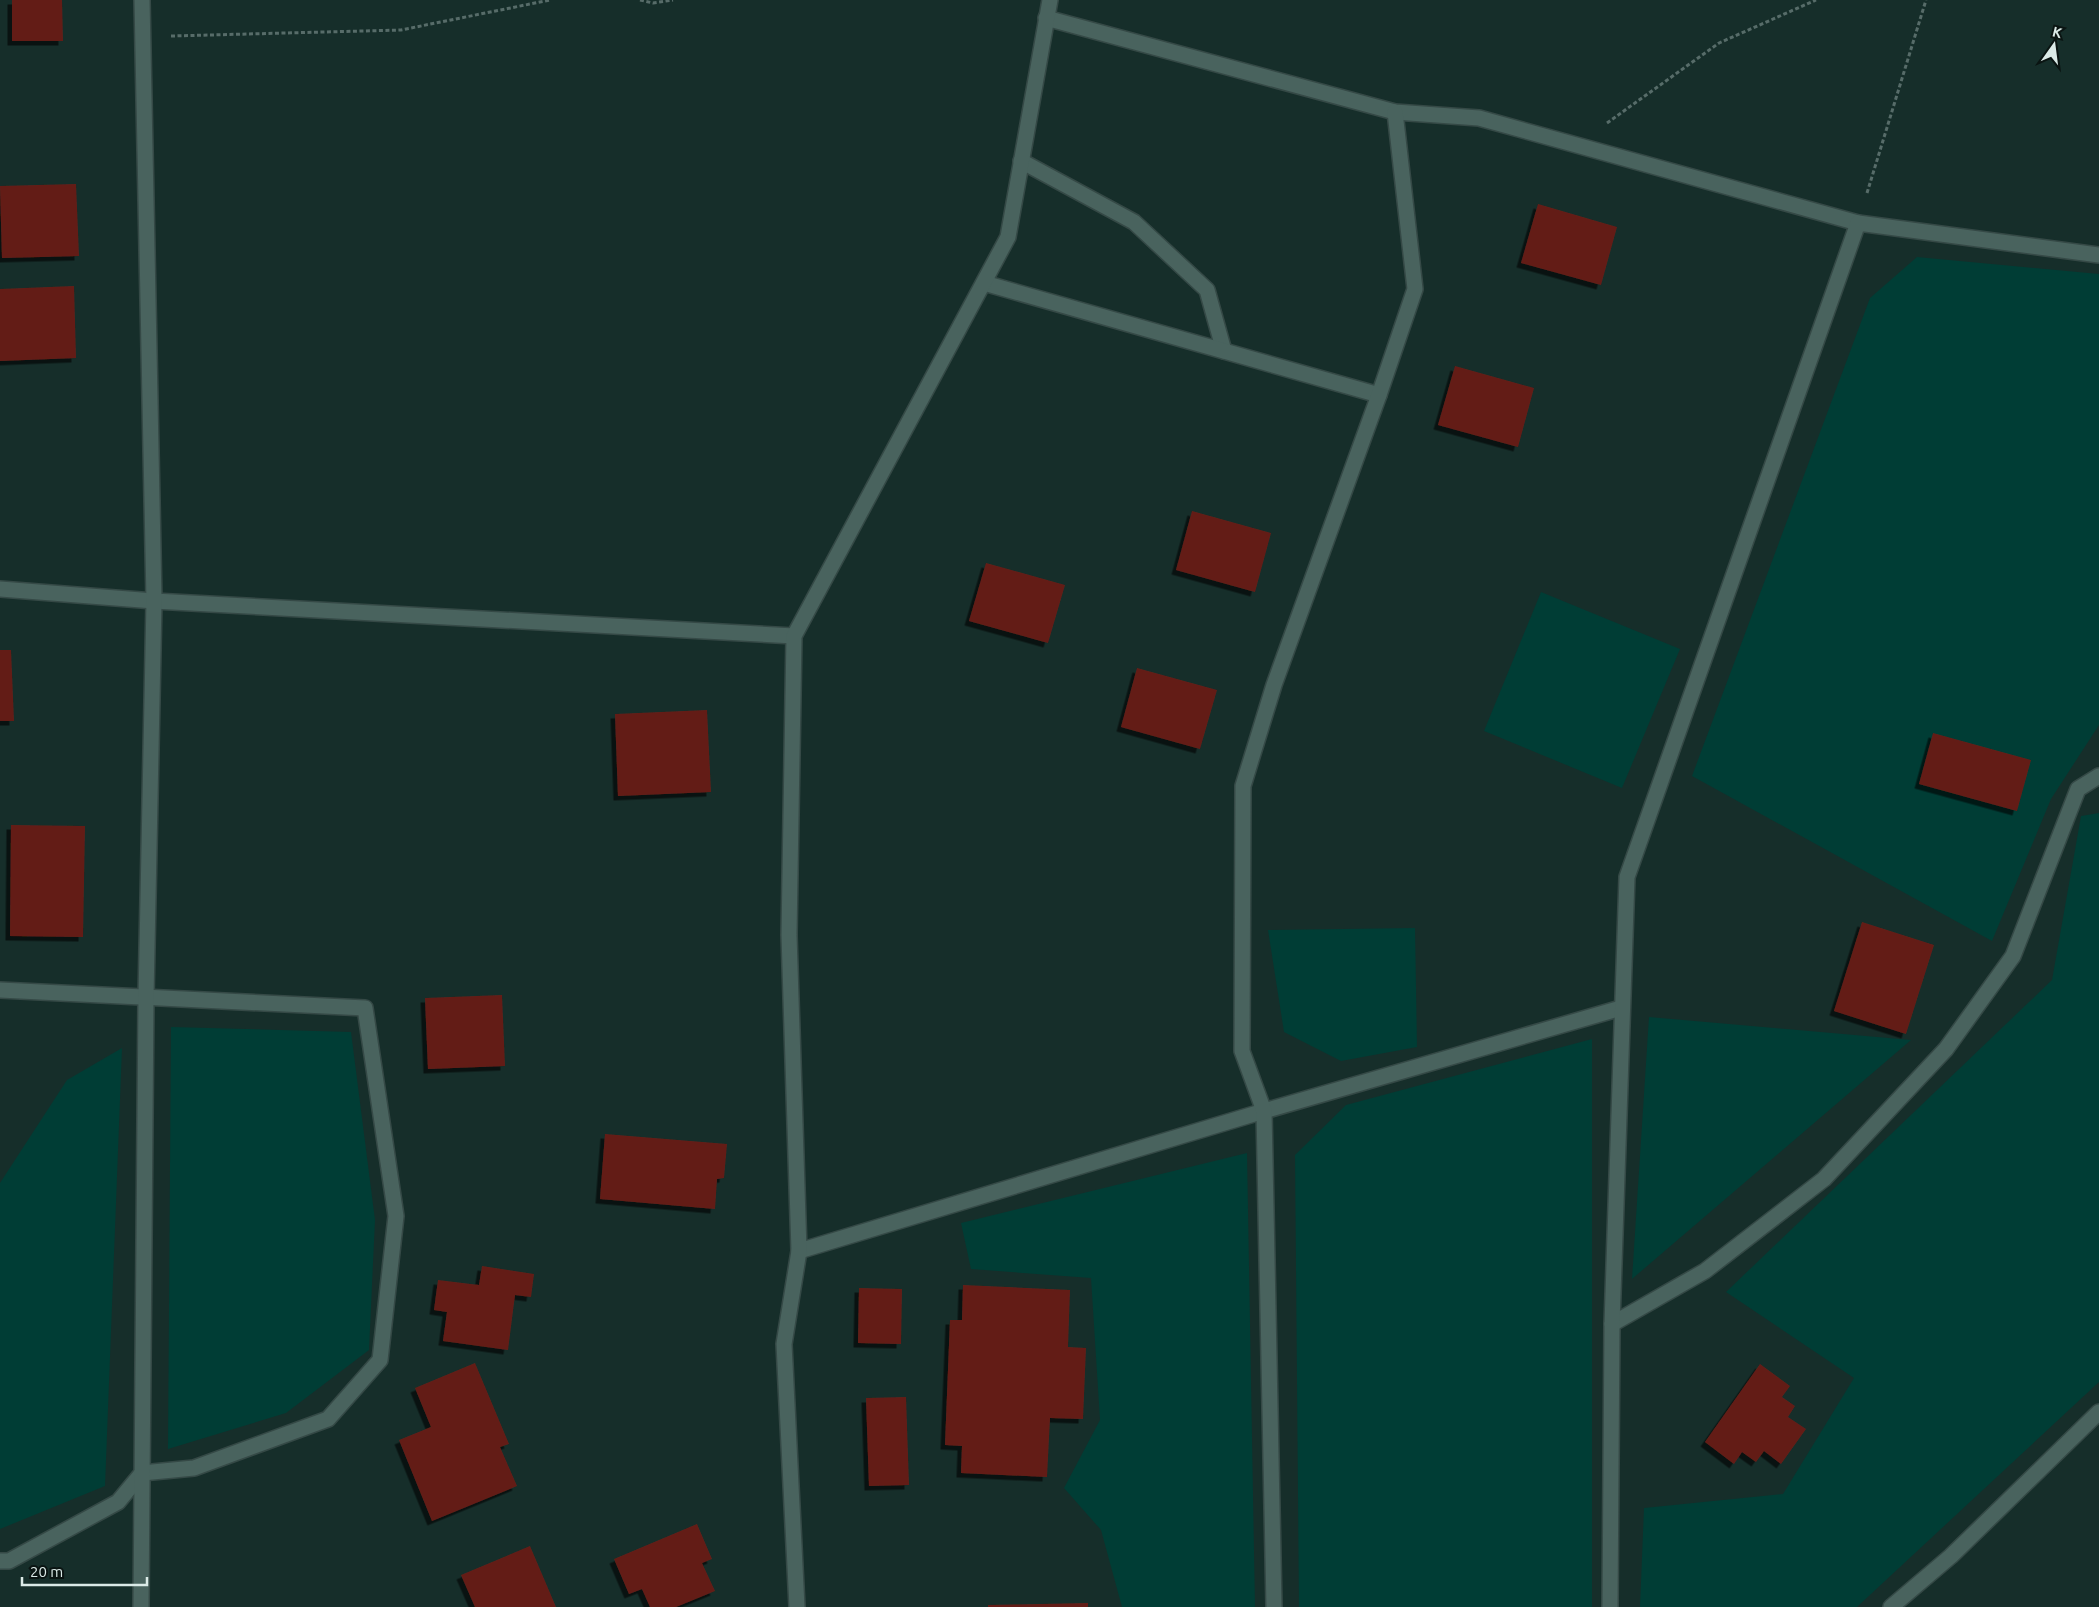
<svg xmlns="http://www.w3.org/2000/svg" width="2099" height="1607" font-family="Ubuntu,sans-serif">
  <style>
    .green { fill: #003d35 }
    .building { fill: #641f19; filter: url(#shadow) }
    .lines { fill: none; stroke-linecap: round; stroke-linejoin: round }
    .street-casing { stroke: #354946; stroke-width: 18 }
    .secondary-casing { stroke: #354946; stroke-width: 18 }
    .path { stroke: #576c69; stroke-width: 3; stroke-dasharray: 4 2.5; stroke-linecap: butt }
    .street { stroke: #49635e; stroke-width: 15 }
    .secondary { stroke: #49635e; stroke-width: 15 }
  </style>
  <defs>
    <filter id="shadow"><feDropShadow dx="-4.5" dy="4.5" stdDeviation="0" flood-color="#0009"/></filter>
  </defs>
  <rect width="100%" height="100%" fill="#162e2a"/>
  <g class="green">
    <path d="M1917 257 2099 274V725L2051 799 1992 941 1692 776 1870 298Z"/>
    <path d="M1541 592 1680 649 1622 788 1484 731Z"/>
    <path d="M2099 813V1382L1857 1607H1640L1644 1508 1783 1494 1854 1378 1726 1292 2052 980 2081 816Z"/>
    <path d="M1415 928 1417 1047 1341 1061 1284 1032 1268 930Z"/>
    <path d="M1649 1017 1911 1040 1632 1279Z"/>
    <path d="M171 1027 351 1032 375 1220 369 1350 286 1413 168 1449Z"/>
    <path d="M1592 1039V1607H1299L1295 1155 1346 1105Z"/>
    <path d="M122 1048 105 1486 0 1529V1183L67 1080Z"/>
    <path d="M1247 1153 1255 1607H1122L1101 1530 1064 1488 1100 1420 1091 1278 971 1269 961 1223Z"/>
  </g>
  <g class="building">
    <path d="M12 0H62L63 41H12Z"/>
    <path d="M76 184 79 256 2 258 0 186Z"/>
    <path d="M1538 204 1617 227 1601 285 1521 263Z"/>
    <path d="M74 286 76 358 0 361V289Z"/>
    <path d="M1455 366 1534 388 1518 447 1438 425Z"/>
    <path d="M1192 511 1271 533 1255 592 1176 570Z"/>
    <path d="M986 563 1065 585 1048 643 969 621Z"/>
    <path d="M0 650H11L14 721H0Z"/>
    <path d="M1137 668 1217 690 1200 749 1121 727Z"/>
    <path d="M707 710 711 792 618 796 615 714Z"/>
    <path d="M1933 733 2031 760 2017 811 1919 784Z"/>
    <path d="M11 825 85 826 83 937 10 936Z"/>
    <path d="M1862 922 1934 945 1906 1034 1834 1011Z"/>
    <path d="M502 995 505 1066 428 1069 425 998Z"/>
    <path d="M605 1134 727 1144 724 1178 717 1179 715 1209 600 1199Z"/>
    <path d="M482 1266 534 1274 531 1297 515 1295 508 1350 443 1341 447 1312 434 1310 438 1280 479 1285Z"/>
    <path d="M963 1285 1070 1290 1068 1347 1086 1348 1083 1419 1050 1418 1047 1477 961 1473 962 1446 945 1445 950 1320H962Z"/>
    <path d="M859 1288 902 1289 901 1344 858 1343Z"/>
    <path d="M475 1363 509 1444 500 1447 517 1486 432 1521 399 1440 431 1427 415 1388Z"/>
    <path d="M1760 1364 1790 1386 1782 1397 1795 1406 1788 1417 1806 1429 1781 1464 1764 1451 1756 1462 1742 1452 1734 1464 1705 1442Z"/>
    <path d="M906 1397 909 1485 869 1486 866 1398Z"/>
    <path d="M697 1524 712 1559 702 1563 715 1591 676 1607H650L642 1589 629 1594 614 1559Z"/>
    <path d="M530 1546 556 1607H475L461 1575Z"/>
    <path d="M1088 1603V1607H988V1605Z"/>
  </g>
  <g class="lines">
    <defs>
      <g id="street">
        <path d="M1046 18 1395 112 1479 118 1858 223"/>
        <path d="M1021 161 1134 222 1207 290 1224 351"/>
        <path d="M984 283 1379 395"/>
        <path d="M0 589 154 601 794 636"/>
        <path d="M0 990 365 1008 396 1216 380 1360 328 1419 194 1468 142 1473 118 1502 9 1561H0"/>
        <path d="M799 1251 1264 1111 1621 1008"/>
        <path d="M1612 1324 1705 1271 1824 1179 1946 1049 2013 956 2078 789 2099 776"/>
        <path d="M141 1607 146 997 154 601 142 0"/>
        <path d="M1274 1607 1264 1111 1242 1051 1243 786 1274 685 1379 395 1415 289 1395 112"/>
        <path d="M1610 1607 1612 1324 1627 877 1858 223 2099 255"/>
        <path d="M1891 1607 1951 1556 2099 1412"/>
      </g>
      <path id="secondary" d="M797 1607 784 1344 799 1251 789 935 794 636 1008 237 1050 0"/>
    </defs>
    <use href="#street" class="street-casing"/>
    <use href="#secondary" class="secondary-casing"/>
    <g class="path">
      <path d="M640 0 653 3 673 0"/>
      <path d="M171 36 401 30 550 0"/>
      <path d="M1607 123 1719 43 1816 0"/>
      <path d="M1867 193 1926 0"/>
    </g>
    <use href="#street" class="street"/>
    <use href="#secondary" class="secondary"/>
  </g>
  <g transform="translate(2054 45) rotate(14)" stroke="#0a1412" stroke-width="4" paint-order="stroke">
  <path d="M0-4L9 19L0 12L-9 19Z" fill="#dbeae7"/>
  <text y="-8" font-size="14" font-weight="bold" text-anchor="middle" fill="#dbeae7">K</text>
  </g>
  <path d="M22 1577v8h125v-8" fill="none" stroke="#dbeae7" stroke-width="2.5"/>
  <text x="30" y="1577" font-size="15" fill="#dbeae7" stroke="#0a1412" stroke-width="4" paint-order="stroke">20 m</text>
</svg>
